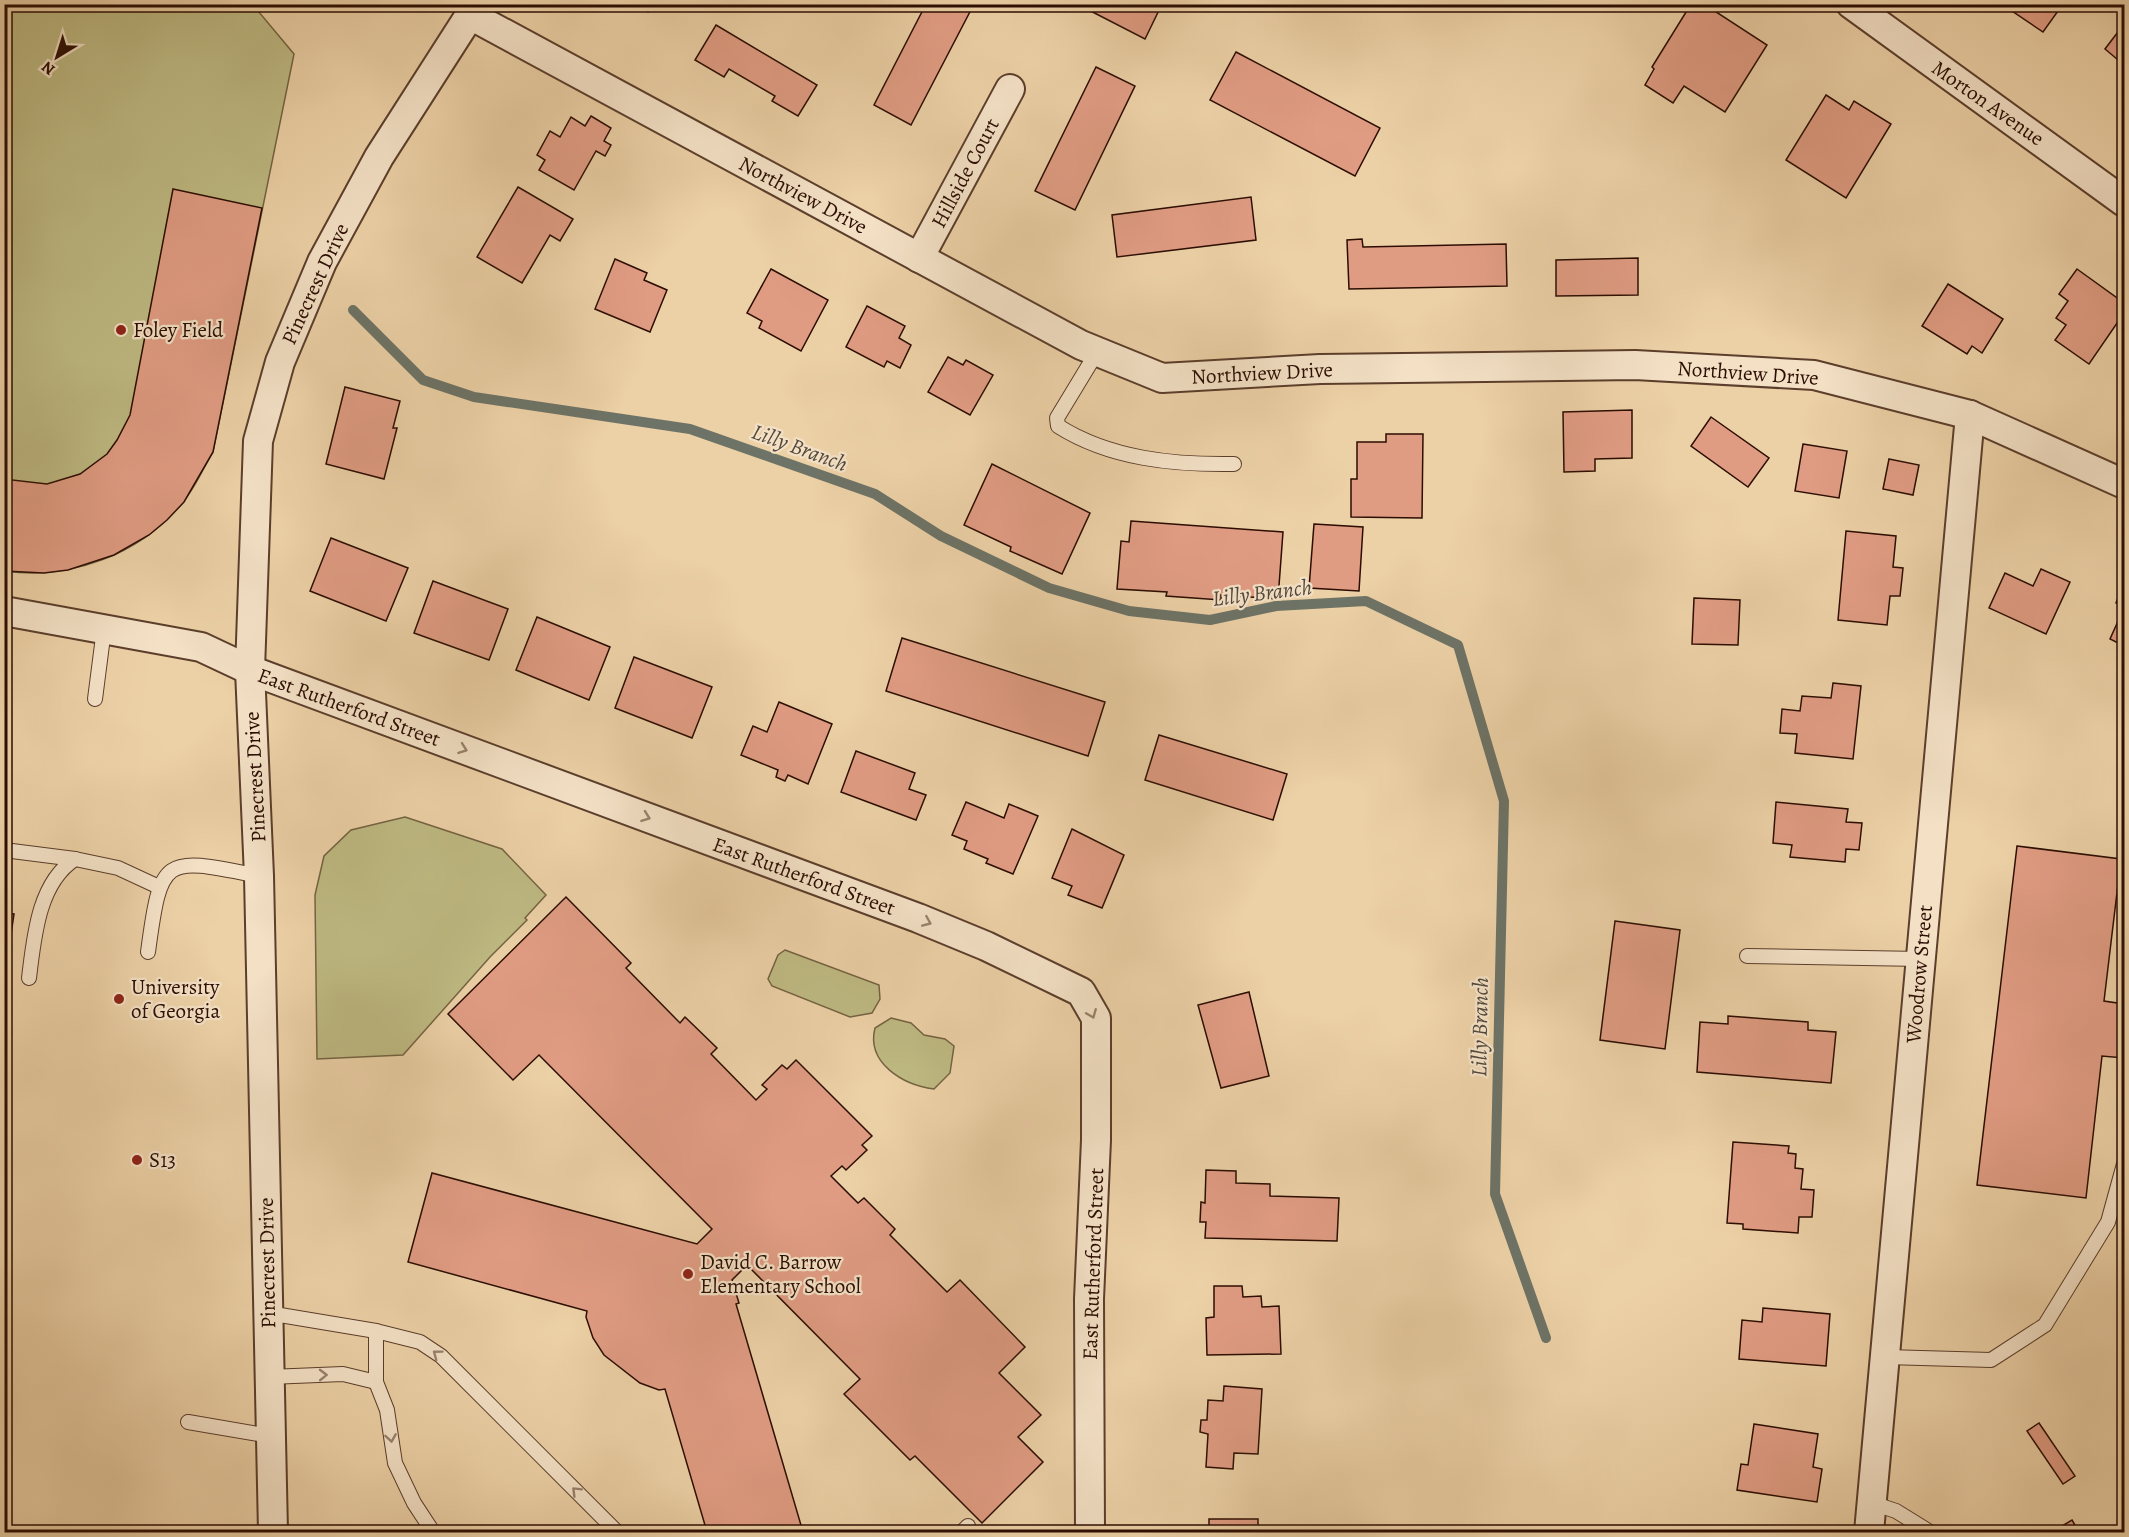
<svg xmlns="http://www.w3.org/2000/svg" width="2129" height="1537" font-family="Alegreya,serif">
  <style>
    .green { fill: #beb982; stroke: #746342; stroke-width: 1.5 }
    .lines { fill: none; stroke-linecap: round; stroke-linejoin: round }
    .stream { stroke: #6d7366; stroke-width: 10 }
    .building { fill: #e09c83; stroke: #2b0d02; stroke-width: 1.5 }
    .lane-casing { stroke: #5b3e2b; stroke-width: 16 }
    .street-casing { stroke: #5b3e2b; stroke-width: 32 }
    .lane { stroke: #f3e0c5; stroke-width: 14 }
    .street { stroke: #f3e0c5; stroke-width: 28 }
    .oneway { stroke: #99816d }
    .poi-dot { fill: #8f2418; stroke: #f3e0c5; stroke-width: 2 }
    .labels { text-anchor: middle; stroke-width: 4.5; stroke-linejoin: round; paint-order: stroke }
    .street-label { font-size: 21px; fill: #2b0d02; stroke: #f3e0c5 }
    .poi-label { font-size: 21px; fill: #2b0d02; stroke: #f3e0c5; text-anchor: start }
    .water-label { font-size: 22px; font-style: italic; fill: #52483c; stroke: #f3e0c5 }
  </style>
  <rect width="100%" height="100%" fill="#ecd0a6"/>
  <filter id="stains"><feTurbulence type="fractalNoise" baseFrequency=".00333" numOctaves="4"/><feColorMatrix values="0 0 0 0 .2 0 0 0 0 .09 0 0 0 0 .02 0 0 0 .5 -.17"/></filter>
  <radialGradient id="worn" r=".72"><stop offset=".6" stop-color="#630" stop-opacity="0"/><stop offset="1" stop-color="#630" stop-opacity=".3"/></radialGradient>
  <g class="green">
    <path d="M4 5H253L294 54 213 452C203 468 195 489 182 503 140 555 70 580 5 571Z"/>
    <path d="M405 817 502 849 546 895 525 918 527 920 490 957 403 1055 317 1059 315 895 324 856 351 830Z"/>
    <path d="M785 950 879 985 880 999 872 1013 850 1017 772 986 768 979 778 955Z"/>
    <path d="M891 1018 911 1023 924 1035 945 1039 954 1046 950 1073 934 1089C903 1085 866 1063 875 1028Z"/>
  </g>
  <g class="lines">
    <path class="stream" d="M353 310 423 380 474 397 690 429 875 494 941 536 1049 588 1129 611 1210 620 1276 606 1366 601 1458 645 1504 801 1495 1194 1546 1338"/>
  </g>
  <g class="building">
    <path d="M636 4H653L648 12Z"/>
    <path d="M926 4H974L911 125 874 105Z"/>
    <path d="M1077 4H1162L1145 39Z"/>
    <path d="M1691 4H1704L1767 45 1725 112 1684 86 1673 103 1645 85 1654 69 1652 67Z"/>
    <path d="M2016 4H2063L2043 32 2012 11Z"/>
    <path d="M2124 24V65L2105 49Z"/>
    <path d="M716 25 817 85 798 116 772 101 775 96 729 69 724 77 695 60Z"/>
    <path d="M1236 52 1380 128 1355 176 1210 100Z"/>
    <path d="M1096 67 1135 86 1075 210 1035 191Z"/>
    <path d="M1826 95 1849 110 1854 101 1891 124 1846 198 1786 160Z"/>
    <path d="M591 116 611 128 604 141 611 145 605 156 596 151 574 190 539 170 545 160 537 155 550 131 560 137 571 117 585 126Z"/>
    <path d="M518 187 573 219 560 241 550 235 522 283 477 257Z"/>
    <path d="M173 189 262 208 213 452 184 502 167 520 149 535 114 555 68 570 44 573 4 571V479L47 484 80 474 107 454 117 440 130 415Z"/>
    <path d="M1251 197 1256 240 1117 257 1112 215Z"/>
    <path d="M1362 239 1363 247 1506 244 1507 286 1349 289 1347 240Z"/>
    <path d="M1638 258V295L1556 296V260Z"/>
    <path d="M615 259 647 273 644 280 667 290 650 332 595 309Z"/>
    <path d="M771 269 828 300 801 351 759 328 762 321 747 313Z"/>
    <path d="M2077 269 2124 303V313L2089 364 2055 340 2066 325 2056 318 2068 301 2059 294Z"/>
    <path d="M1948 284 2003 319 1982 353 1972 346 1967 354 1922 326Z"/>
    <path d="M867 306 905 326 899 338 911 345 900 368 887 361 884 367 846 347Z"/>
    <path d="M948 357 963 365 966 360 993 375 970 415 928 392Z"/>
    <path d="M345 387 400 401 393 428H397L384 479 326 464Z"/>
    <path d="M1632 410V458L1595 459V471L1564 472 1563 412Z"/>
    <path d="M1711 417 1769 458 1748 487 1691 446Z"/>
    <path d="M1386 434H1423L1422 518 1351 517V479H1357V442H1386Z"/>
    <path d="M1803 444 1847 451 1839 498 1795 491Z"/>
    <path d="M1889 459 1919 465 1913 495 1883 489Z"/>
    <path d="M992 464 1090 513 1062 574 1010 551 1011 547 964 525Z"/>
    <path d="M1131 521 1283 532 1278 599 1221 595V600L1166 596 1167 592 1117 589 1121 541 1129 542Z"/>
    <path d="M1314 524 1363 527 1359 591 1309 588Z"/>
    <path d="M1846 531 1896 536 1893 567 1903 568 1902 578 1900 596H1890L1887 625 1838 620Z"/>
    <path d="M331 538 408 568 386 621 310 591Z"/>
    <path d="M2041 569 2070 582 2046 634 1989 608 2005 573 2033 586Z"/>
    <path d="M433 581 508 609 489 660 414 633Z"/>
    <path d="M2119 595 2124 598V607L2116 603Z"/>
    <path d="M1694 598 1740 600 1738 645 1692 644Z"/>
    <path d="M2124 608V646L2110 639Z"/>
    <path d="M537 617 610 647 589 700 516 670Z"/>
    <path d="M902 638 1105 702 1088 756 886 691Z"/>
    <path d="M634 657 712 687 692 738 615 708Z"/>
    <path d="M1833 683 1861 686 1853 759 1795 753 1797 734 1780 733 1782 709 1800 711 1802 696 1831 698Z"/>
    <path d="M779 702 832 724 808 784 788 775 785 781 776 777 778 770 741 755 753 726 767 732Z"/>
    <path d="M1159 735 1287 774 1273 820 1145 780Z"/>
    <path d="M856 751 915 773 909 789 926 795 916 820 841 792Z"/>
    <path d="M966 802 1004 818 1009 804 1038 816 1013 874 986 863 988 859 964 849 967 841 952 835Z"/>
    <path d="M1776 802 1848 809 1846 822 1862 823 1859 850 1846 849 1845 862 1790 857 1792 845 1773 843Z"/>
    <path d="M1072 829 1124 855 1102 908 1068 895 1072 886 1052 878Z"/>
    <path d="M2017 846 2121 859 2104 1001 2124 1004V1058L2102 1056 2086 1198 1977 1185Z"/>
    <path d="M566 897 631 963 626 968 680 1023 685 1017 717 1048 711 1054 756 1100 767 1089 762 1085 782 1065 787 1069 796 1060 872 1136 862 1145 867 1150 846 1170 842 1166 831 1176 858 1203 864 1198 895 1229 890 1235 947 1292 960 1280 1025 1347 999 1373 1041 1415 1018 1437 1043 1462 982 1523 915 1456 910 1460 844 1394 860 1379 747 1265 732 1280 739 1303 736 1304 803 1532H707L665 1389 659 1390 640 1383 604 1355 593 1338 586 1317 587 1311 408 1262 432 1173 697 1244 712 1229 539 1055 513 1080 448 1014Z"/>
    <path d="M4 913 14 914 4 982Z"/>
    <path d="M1615 921 1680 930 1665 1049 1600 1040Z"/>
    <path d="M1249 992 1269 1076 1221 1088 1198 1005Z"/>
    <path d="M1728 1016 1808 1022V1030L1836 1032 1831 1083 1697 1072 1700 1022 1728 1024Z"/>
    <path d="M1733 1142 1789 1146 1788 1153 1796 1154 1795 1168 1803 1169 1801 1189 1814 1190 1812 1217H1799L1798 1233 1743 1229V1224L1727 1223Z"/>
    <path d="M1206 1170 1236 1171V1183L1270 1184V1196L1339 1198 1337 1241 1205 1238 1206 1222H1200L1201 1202 1205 1203Z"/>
    <path d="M1214 1286H1242L1243 1297 1261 1296 1262 1307 1279 1306 1281 1354 1207 1355 1206 1318 1214 1317Z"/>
    <path d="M1763 1308 1830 1314 1826 1366 1739 1359 1742 1320 1762 1322Z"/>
    <path d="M1224 1386 1262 1389 1258 1454 1234 1453 1233 1469 1206 1467 1208 1434 1200 1432 1201 1420H1207L1208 1400 1223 1401Z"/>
    <path d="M2039 1423 2075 1476 2063 1484 2027 1431Z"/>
    <path d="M1754 1424 1818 1434 1813 1467 1822 1469 1817 1502 1737 1490 1741 1464 1748 1465Z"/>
    <rect x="1209" y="1519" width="49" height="13"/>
    <path d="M2072 1520 2079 1532H2052Z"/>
  </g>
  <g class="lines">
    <defs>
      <g id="lane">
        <path d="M1097 352 1057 418 1058 426C1110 459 1174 465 1234 464"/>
        <path d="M95 699 104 629"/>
        <path d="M4 850 75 859"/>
        <path d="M148 952C161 854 164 857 259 876"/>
        <path d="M1747 956 1921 959"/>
        <path d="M29 978C34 938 38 883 75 859L118 868 159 887"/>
        <path d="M268 1313 376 1331 420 1342 441 1356 617 1532"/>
        <path d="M376 1331V1382L387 1410 395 1463 414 1503 433 1532"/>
        <path d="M1886 1357 1991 1360 2045 1325 2108 1222 2124 1164"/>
        <path d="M269 1377 343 1374 376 1382"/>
        <path d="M188 1422 270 1436"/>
        <path d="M1872 1503 1896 1511 1930 1532"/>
        <path d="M962 1532 968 1526"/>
      </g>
      <g id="street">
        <path d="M1851 4 2124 202"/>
        <path d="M470 15 1081 345 1162 378 1320 369 1635 365 1814 375 1970 415 2124 484"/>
        <path d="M919 258 1010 89"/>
        <path d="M4 611 201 647 250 670 918 918 986 946 1081 992 1096 1018V1140L1089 1299 1090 1532"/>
        <path d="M273 1532 259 876 250 670 258 441 280 362 322 262 379 157 477 4"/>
        <path d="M1869 1532 1970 415"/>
      </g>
    </defs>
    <use href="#lane" class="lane-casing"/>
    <use href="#street" class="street-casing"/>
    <use href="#lane" class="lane"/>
    <use href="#street" class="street"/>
  </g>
  <defs><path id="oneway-chevron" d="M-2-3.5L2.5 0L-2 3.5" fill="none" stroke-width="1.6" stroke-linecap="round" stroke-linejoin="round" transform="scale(1.5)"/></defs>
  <g class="oneway">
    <use href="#oneway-chevron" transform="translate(463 749) rotate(20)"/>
    <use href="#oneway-chevron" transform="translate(646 817) rotate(20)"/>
    <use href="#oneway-chevron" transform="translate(927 922) rotate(23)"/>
    <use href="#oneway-chevron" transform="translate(1092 1014) rotate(68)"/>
    <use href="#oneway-chevron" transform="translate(437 1354) rotate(-143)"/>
    <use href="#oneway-chevron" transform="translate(323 1375) rotate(-1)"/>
    <use href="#oneway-chevron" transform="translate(391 1438) rotate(81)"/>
    <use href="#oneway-chevron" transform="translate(576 1491) rotate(-135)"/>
  </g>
  <g class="poi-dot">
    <circle cx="121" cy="330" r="6"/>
    <circle cx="119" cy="999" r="6"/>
    <circle cx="137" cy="1160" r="6"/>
    <circle cx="688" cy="1274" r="6"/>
  </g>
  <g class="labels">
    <g class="street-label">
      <text transform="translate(1988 103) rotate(35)" y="7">Morton Avenue</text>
      <text transform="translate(965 173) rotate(-62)" y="7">Hillside Court</text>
      <text transform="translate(803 195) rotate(28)" y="7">Northview Drive</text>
      <text transform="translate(315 284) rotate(-65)" y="7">Pinecrest Drive</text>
      <text transform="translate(1262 373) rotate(-3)" y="7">Northview Drive</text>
      <text transform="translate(1748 373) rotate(4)" y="7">Northview Drive</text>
      <text transform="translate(349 707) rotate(20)" y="7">East Rutherford Street</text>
      <text transform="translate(255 777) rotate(-93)" y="7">Pinecrest Drive</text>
      <text transform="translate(804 876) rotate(20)" y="7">East Rutherford Street</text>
      <text transform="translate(1919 974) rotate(-85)" y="7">Woodrow Street</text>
      <text transform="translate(267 1263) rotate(-91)" y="7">Pinecrest Drive</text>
      <text transform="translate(1093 1264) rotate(-88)" y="7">East Rutherford Street</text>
    </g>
    <g class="poi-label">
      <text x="133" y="337">Foley Field</text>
      <text x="131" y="994">University<tspan x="131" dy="24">of Georgia</tspan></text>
      <text x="149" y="1167">S13</text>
      <text x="700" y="1269">David C. Barrow<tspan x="700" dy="24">Elementary School</tspan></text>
    </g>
    <g class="water-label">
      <text transform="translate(800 447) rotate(20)" y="8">Lilly Branch</text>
      <text transform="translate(1262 592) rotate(-7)" y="8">Lilly Branch</text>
      <text transform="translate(1479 1027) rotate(-89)" y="8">Lilly Branch</text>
    </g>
  </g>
  <rect width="2129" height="1537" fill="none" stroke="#ecd0a6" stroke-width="24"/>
  <rect x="6" y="6" width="2117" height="1525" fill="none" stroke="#2b0d02" stroke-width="3"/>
  <rect x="12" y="12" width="2105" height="1513" fill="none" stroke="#2b0d02" stroke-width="1.5"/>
  <g transform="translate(57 57) rotate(218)" stroke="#f3e0c5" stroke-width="4.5" paint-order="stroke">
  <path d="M0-4.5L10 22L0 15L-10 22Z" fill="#2b0d02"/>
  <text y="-9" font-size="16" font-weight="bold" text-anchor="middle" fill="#2b0d02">N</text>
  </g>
  <rect width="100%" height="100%" filter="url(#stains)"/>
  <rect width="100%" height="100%" fill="url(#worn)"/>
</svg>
